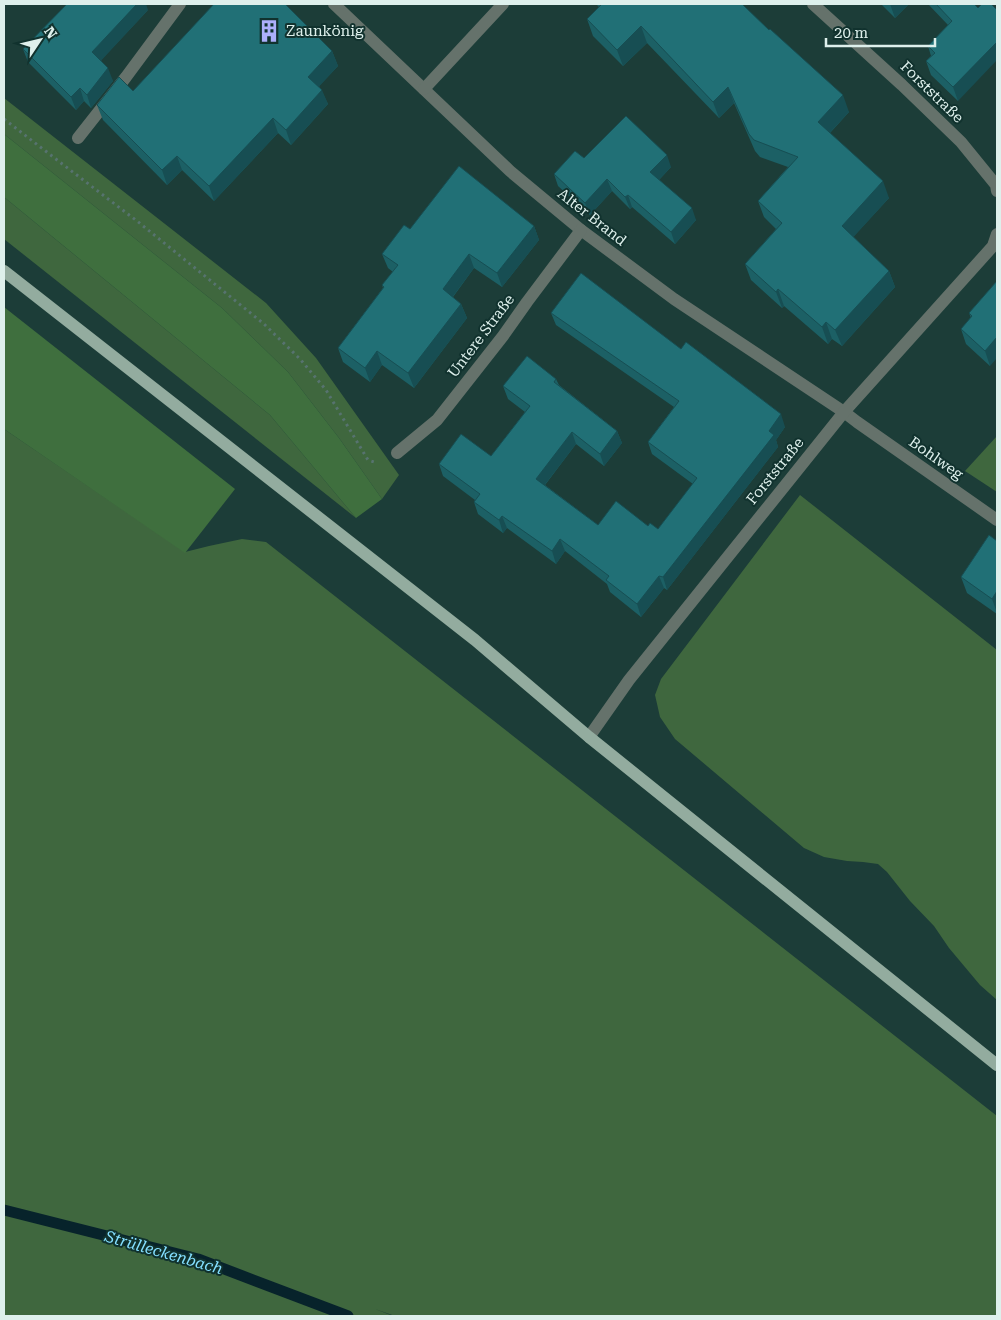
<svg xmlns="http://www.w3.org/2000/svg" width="1001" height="1320" font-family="'Roboto Serif',serif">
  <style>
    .green { fill: #3f673e }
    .forest { fill: #3f6f3e }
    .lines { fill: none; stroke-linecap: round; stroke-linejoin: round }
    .stream { stroke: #07232b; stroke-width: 11 }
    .path { stroke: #57736f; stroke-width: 3; stroke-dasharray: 2.5 4; stroke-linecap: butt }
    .minor { stroke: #65726b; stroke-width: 12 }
    .major { stroke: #93ac9f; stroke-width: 12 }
    .wall { fill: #1c6065 }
    .shaded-wall { fill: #174e53 }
    .building { fill: #217076; stroke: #174e53 }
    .labels { text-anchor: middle; stroke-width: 4; stroke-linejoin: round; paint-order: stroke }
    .poi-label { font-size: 15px; fill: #def0ec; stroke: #11322e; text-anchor: start }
    .street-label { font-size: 15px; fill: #def0ec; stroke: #11322e }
    .water-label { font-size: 16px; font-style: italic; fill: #84dfff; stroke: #11322e }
  </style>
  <rect width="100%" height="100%" fill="#1c3d38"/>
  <g class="green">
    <path d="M4 98 266 303 316 358 399 475 382 499 339 438 288 372 222 308 4 134Z"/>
    <path d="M4 197 270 415 356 518 4 239Z"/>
    <path d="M4 429 185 552 209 546 242 539 266 542 997 1116V1316H395L375 1309 393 1316H4Z"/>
    <path d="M997 436V492L965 471Z"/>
    <path d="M800 495 997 650V1000L980 985 949 948 934 926 910 901 887 872 878 864 863 862 847 861 824 857 804 848 675 739 660 717 655 695 661 679Z"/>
  </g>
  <g class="forest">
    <path d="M4 134 222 308 288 372 339 438 382 499 356 518 270 415 4 197Z"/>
    <path d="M4 307 235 489 185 553 4 429Z"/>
  </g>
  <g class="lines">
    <path class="stream" d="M4 1210 198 1259 348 1316"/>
    <path class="path" d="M4 119 61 163 137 221 264 324 300 359 326 390 368 460 374 462"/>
    <g class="minor">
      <path d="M334 4 510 171 581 230 674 299 844 412 857 422 997 520"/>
      <path d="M813 4 902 85 961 142 996 185 997 191"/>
      <path d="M424 89 503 4"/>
      <path d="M78 138 126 77 180 4"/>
      <path d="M397 453 437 420 503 336 527 302 581 230"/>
      <path d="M589 737 629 680 844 412 993 246 997 234"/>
    </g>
    <path class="major" d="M4 271 475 640 589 737 997 1065"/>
  </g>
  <g class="wall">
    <path d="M596 4H742L849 112 830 133 889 198 853 237 889 271 895 287 842 346 832 339 828 344 784 306 782 308 751 280 745 264 776 229 764 217 758 201 788 167 760 157 755 151 734 103 719 118 647 43 623 66 593 36 587 19 599 7Z"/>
    <path d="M881 4H909L895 18Z"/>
    <path d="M928 4H974L958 101 931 75 926 61 931 56 928 46 948 25Z"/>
    <path d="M148 10 101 60 113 81 91 108 84 101 76 110 28 62 23 49Z"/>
    <path d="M332 51 338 66 319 86 328 104 291 145 278 133 214 201 182 170 167 185 103 120 97 105 133 91Z"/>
    <path d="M584 158 671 167 659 180 696 220 675 244 632 207 630 209 612 191 590 215 558 186 554 174Z"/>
    <path d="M534 226 539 240 502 287 474 268 453 297 461 304 467 318 414 388 382 365 370 382 343 362 338 348 383 288 382 285 393 272 388 268 382 254 410 229Z"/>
    <path d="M997 281 990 366 966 344 961 329 971 318 969 313Z"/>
    <path d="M551 313 785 427 776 440 778 447 667 590 664 588 641 617 610 592 607 584 565 551 556 564 507 528 503 533 478 514 474 502 475 500 443 476 439 464 491 456 525 412 508 399 503 386 556 379 559 385 617 431 622 443 604 466 576 444 545 485 598 525 648 526 658 529 693 484 652 454 648 442 674 407 556 325Z"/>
    <path d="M997 541V614L967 593 961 577Z"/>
  </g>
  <g class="shaded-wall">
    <path d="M137 4H146L148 10 97 65 92 52Z"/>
    <path d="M890 4H909L895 18Z"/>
    <path d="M641 26 647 43 623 66 617 50Z"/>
    <path d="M997 42V60L958 101 953 87Z"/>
    <path d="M332 51 338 66 314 92 308 77Z"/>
    <path d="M108 68 113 81 91 108 87 95Z"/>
    <path d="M728 87 734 103 719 118 713 102Z"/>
    <path d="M80 88 84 101 76 110 71 97Z"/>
    <path d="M322 90 328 104 291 145 286 130Z"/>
    <path d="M843 95 849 112 824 139 818 122Z"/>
    <path d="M273 118 278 133 214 201 209 186Z"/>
    <path d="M667 155 671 167 655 184 650 172Z"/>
    <path d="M177 156 182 170 167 185 162 170Z"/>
    <path d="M607 179 612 191 590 215 585 203Z"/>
    <path d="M883 181 889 198 848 243 842 226Z"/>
    <path d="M628 195 632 207 630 209 625 197Z"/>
    <path d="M692 208 696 220 675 244 671 232Z"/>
    <path d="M534 226 539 240 502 287 497 273Z"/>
    <path d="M469 254 474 268 448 303 443 289Z"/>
    <path d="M889 271 895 287 842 346 835 330Z"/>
    <path d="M778 289 784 306 782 308 776 292Z"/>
    <path d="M461 304 467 318 414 388 408 373Z"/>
    <path d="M826 322 832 339 828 344 822 327Z"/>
    <path d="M997 337V358L990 366 985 351Z"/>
    <path d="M377 351 382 365 370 382 365 368Z"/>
    <path d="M781 414 785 427 776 440 778 447 667 590 663 577Z"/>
    <path d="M617 431 622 443 604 466 600 454Z"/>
    <path d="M572 432 576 444 540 491 536 479Z"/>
    <path d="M502 516 507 528 503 533 499 520Z"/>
    <path d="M560 539 565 551 556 564 552 551Z"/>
    <path d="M659 576 664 588 641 617 637 604Z"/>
    <path d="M997 591V613L992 599Z"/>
  </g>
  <g class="building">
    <path d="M67 4H137L92 52 108 68 87 95 80 88 71 97 23 49Z"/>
    <path d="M214 4H285L332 51 308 77 322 90 286 130 273 118 209 186 177 156 162 170 97 105 119 77 133 91Z"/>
    <path d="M602 4H742L769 30 770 29 843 95 818 122 883 181 842 226 889 271 835 330 826 322 822 327 778 289 776 292 745 264 782 223 758 201 798 157 754 140 749 134 728 87 713 102 641 26 617 50 587 19Z"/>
    <path d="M936 4H974L978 8 982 4H991L997 10V42L953 87 926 61 935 53 928 46 952 21Z"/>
    <path d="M626 116 667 155 650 172 692 208 671 232 628 195 625 197 607 179 585 203 554 174 575 151 584 158Z"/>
    <path d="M459 166 534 226 497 273 469 254 443 289 461 304 408 373 377 351 365 368 338 348 384 287 382 285 398 265 382 254 404 225 410 229Z"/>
    <path d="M581 273 681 349 686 342 781 414 769 431 774 435 663 577 659 576 637 604 606 580 609 576 560 539 552 551 502 516 499 520 474 502 480 494 439 464 461 434 491 456 530 406 503 386 527 356 556 379 554 382 617 431 600 454 572 432 536 479 598 525 616 501 648 526 650 523 658 529 697 478 648 442 679 401 551 313Z"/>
    <path d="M997 281V337L985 351 961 329 972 316 969 313Z"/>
    <path d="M989 535 997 541V591L992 599 961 577Z"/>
  </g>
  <defs>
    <symbol id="building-bare" viewBox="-9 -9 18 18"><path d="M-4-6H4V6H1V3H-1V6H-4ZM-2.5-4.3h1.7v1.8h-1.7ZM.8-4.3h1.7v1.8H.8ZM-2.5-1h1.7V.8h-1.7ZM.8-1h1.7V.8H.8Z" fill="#acaffb" stroke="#11322e" stroke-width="2.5" paint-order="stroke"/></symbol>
  </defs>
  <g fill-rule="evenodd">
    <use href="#building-bare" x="253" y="15" width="32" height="32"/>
  </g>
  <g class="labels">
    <g class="poi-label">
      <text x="286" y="36">Zaunkönig</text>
    </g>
    <g class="street-label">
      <text transform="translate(932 92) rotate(44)" y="5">Forststraße</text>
      <text transform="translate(592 217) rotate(38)" y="5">Alter Brand</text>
      <text transform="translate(481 336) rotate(-53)" y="5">Untere Straße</text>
      <text transform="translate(936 458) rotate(35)" y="5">Bohlweg</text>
      <text transform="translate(775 471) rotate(-51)" y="5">Forststraße</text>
    </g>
    <g class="water-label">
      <text transform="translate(164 1252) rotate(16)" y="6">Strülleckenbach</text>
    </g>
  </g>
  <rect width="1001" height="1320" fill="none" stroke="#def0ec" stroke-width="10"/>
  <g transform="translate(40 40) rotate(55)" stroke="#11322e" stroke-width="4" paint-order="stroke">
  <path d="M0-4L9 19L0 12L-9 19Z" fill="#def0ec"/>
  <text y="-8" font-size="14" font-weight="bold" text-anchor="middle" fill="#def0ec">N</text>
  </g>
  <path d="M826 38v8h109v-8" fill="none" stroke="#def0ec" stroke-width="2.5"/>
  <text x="834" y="38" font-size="15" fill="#def0ec" stroke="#11322e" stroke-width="4" paint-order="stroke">20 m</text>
</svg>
